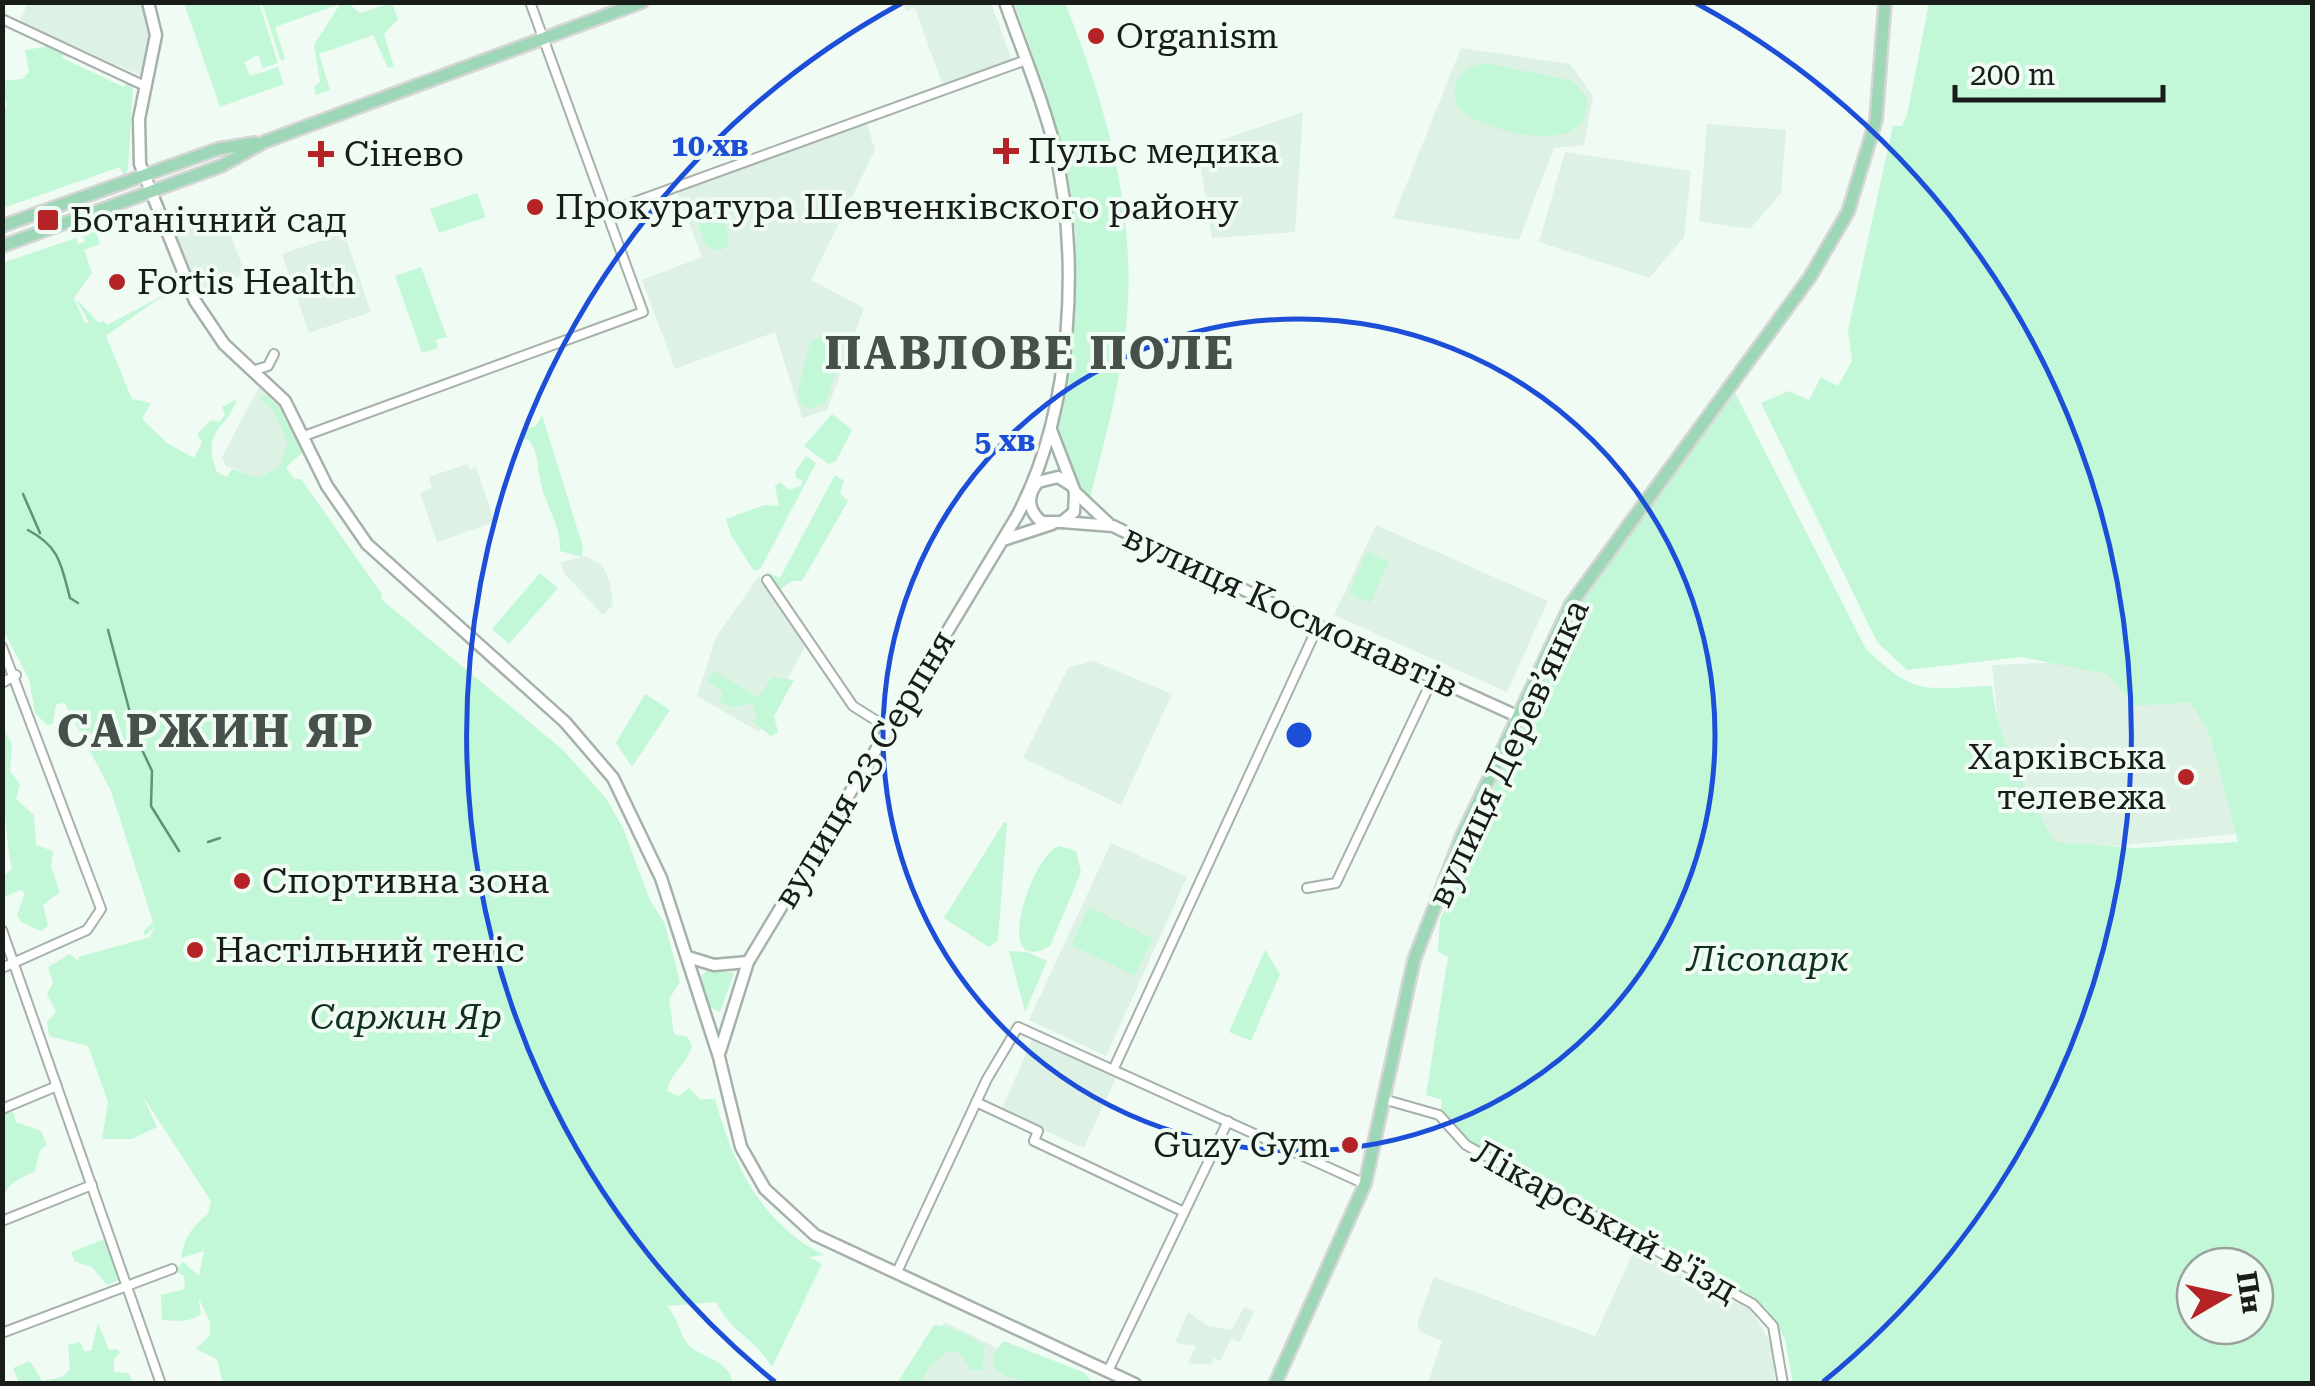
<svg xmlns="http://www.w3.org/2000/svg" width="2315" height="1386" font-family="'Roboto Serif',serif">
  <style>
    .built { fill: #def1e5 }
    .green { fill: #c2f8d7; fill-rule: evenodd }
    .lines { fill: none; stroke-linecap: round; stroke-linejoin: round }
    .stream { stroke: #5f9374; stroke-width: 2.5 }
    .street-casing { stroke: #a6b1aa; stroke-width: 12 }
    .secondary-casing { stroke: #a6b1aa; stroke-width: 15 }
    .primary-casing { stroke: #d6d6d6; stroke-width: 16 }
    .street { stroke: #fff; stroke-width: 8 }
    .secondary { stroke: #fff; stroke-width: 10 }
    .primary { stroke: #9ed7b8; stroke-width: 11 }
    .ring { fill: none; stroke: #1d4ed8; stroke-width: 5 }
    .poi-dot { fill: #b42325; stroke: #f0fbf4; stroke-width: 4 }
    .labels { text-anchor: middle; stroke-width: 8; stroke-linejoin: round; paint-order: stroke }
    .poi-label { font-size: 35px; fill: #191d1a; stroke: #f0fbf4; text-anchor: start }
    .street-label { font-size: 35px; fill: #191d1a; stroke: #f0fbf4 }
    .park-label { font-size: 35px; font-style: italic; fill: #113120; stroke: #f0fbf4 }
    .district-label { font-size: 45px; font-weight: bold; letter-spacing: 2.5px; fill: #47504a; stroke: #f0fbf4 }
    .centre { fill: #1d4ed8; stroke: #f0fbf4; stroke-width: 5 }
    .ring-label { font-size: 30px; text-anchor: middle; font-weight: bold; fill: #1d4ed8; stroke: #f0fbf4; stroke-width: 8; stroke-linejoin: round; paint-order: stroke }
  </style>
  <rect width="100%" height="100%" fill="#f0fbf4"/>
  <g class="built">
    <path d="M28 3H144L152 33 141 75 19 23Z"/>
    <path d="M903 3H991L1012 61 943 86 915 8 906 11Z"/>
    <path d="M1461 48 1570 64 1593 96 1584 145 1554 148 1519 240 1393 218Z"/>
    <path d="M1303 112 1295 232 1212 238 1198 148Z"/>
    <path d="M866 121 875 150 811 280 864 308 827 410 802 418 775 332 675 369 642 280 702 257 677 191Z"/>
    <path d="M1707 124 1786 130 1781 193 1750 229 1699 221Z"/>
    <path d="M1565 152 1691 171 1684 237 1649 278 1539 242Z"/>
    <path d="M230 212 235 227 231 236 245 273 199 294 174 232Z"/>
    <path d="M344 233 371 312 309 333 282 254Z"/>
    <path d="M260 385 283 405 301 439 289 446 279 467 258 478 226 466 222 457Z"/>
    <path d="M467 464 470 469 476 467 495 522 437 542 420 493 432 488 429 477Z"/>
    <path d="M1376 525 1548 601 1507 692 1334 615Z"/>
    <path d="M586 556 603 566 610 583 613 605 603 615 564 573 561 562Z"/>
    <path d="M759 576 807 643 759 732 697 696 716 637Z"/>
    <path d="M2217 656 2235 834 2036 854 2009 828 1992 665Z"/>
    <path d="M1093 661 1172 694 1121 805 1023 758 1068 668Z"/>
    <path d="M1111 843 1187 877 1106 1056 1029 1020Z"/>
    <path d="M1034 1035 1118 1073 1084 1148 1001 1111Z"/>
    <path d="M1635 1249 1753 1311 1773 1348 1775 1383H1428L1442 1341 1421 1332 1417 1324 1434 1277 1595 1336Z"/>
    <path d="M1244 1307 1254 1311 1240 1342 1231 1339 1220 1361 1214 1358 1210 1365 1188 1363 1196 1346 1175 1343 1188 1312 1208 1326 1232 1330Z"/>
    <path d="M944 1322 1056 1377 1061 1384H912Z"/>
  </g>
  <g class="green">
    <path d="M184 3H259L278 63 263 68 258 55 244 62 250 76 278 67 284 84 220 107Z"/>
    <path d="M262 3H348L360 13 392 3 398 19 384 34 394 67 388 68 373 35 319 54 330 90 316 95 314 87 320 82 314 45 340 4 275 27 285 59 281 61Z"/>
    <path d="M1014 3H1065C1105 103 1136 208 1127 317 1122 378 1105 440 1090 498L1074 478 1054 424 1072 357 1066 355 1074 283 1071 237 1076 236 1066 161 1060 162 1039 92 1045 89Z"/>
    <path d="M1929 3H2312V1383H1793L1785 1339 1766 1308 1467 1143 1441 1112 1442 1100 1426 1095 1448 957 1438 952 1440 920 1528 704 1570 616 1735 393 1866 649C1917 698 1925 688 1992 686 1997 743 2028 792 2054 842L2135 848 2238 842 2210 735 2190 702 2135 706 2107 674 2021 657 1907 670 1877 642 1761 403 1789 391 1809 400 1821 377 1838 386 1852 361 1848 330 1893 126H1902L1907 115ZM2195 1266H2255V1326H2195Z"/>
    <path d="M49 46 64 53 62 58 124 87 127 81 133 86 128 169 124 177 120 167 3 208 2 110 7 106 2 81 22 79 29 72 25 50Z"/>
    <path d="M1485 63 1573 81 1586 97C1597 164 1470 130 1456 104 1451 82 1462 66 1485 63Z"/>
    <path d="M477 193 486 217 439 233 430 209Z"/>
    <path d="M706 197C720 203 730 230 728 245L720 251 706 246 693 212 697 200Z"/>
    <path d="M96 231 100 244 84 250 92 273 74 298 85 323H89L76 299 99 323 104 321 107 325 171 291 172 295 158 299 106 336 132 399 151 403 142 419 167 443 194 458 202 442 197 434 211 420 219 422 225 415 222 407 237 399C228 429 200 429 217 472L227 477 232 469 258 478 279 467 288 444 273 409 260 399 263 394 278 406 303 452 286 467 294 479H301L382 594 381 599 563 750 606 798 623 828 650 900 665 924 680 982 669 999 674 1034 687 1037 692 1046C687 1065 671 1071 667 1091L679 1096 689 1088 700 1099H715C733 1163 760 1223 824 1255L809 1257 822 1264 772 1367C753 1336 733 1335 716 1302L667 1306C679 1318 679 1338 692 1348 708 1359 729 1362 733 1383H223L217 1359 196 1349 210 1335V1322L198 1297 201 1314C187 1323 180 1321 162 1320L161 1295 185 1289 184 1276 175 1271 183 1262 199 1276 204 1251 181 1258C184 1238 192 1226 208 1214L211 1201 142 1095 157 1127 132 1139H102L108 1102 88 1046 49 1036 47 1022 56 1012 47 994 53 982 48 967 70 954 79 962 78 957 150 937 154 927 145 936 143 932 153 922 111 791 64 702 56 705 53 724 47 725 35 713 29 679 3 630 2 263 76 238 79 244 85 242 83 235Z"/>
    <path d="M421 267 447 337 436 340 438 348 422 353 395 276Z"/>
    <path d="M821 336 837 341 841 355 826 402 810 409 800 403 798 391 810 343Z"/>
    <path d="M832 414 852 430 836 461 829 464 804 446Z"/>
    <path d="M542 415 583 547 582 557 560 551C561 526 548 510 542 488 537 471 540 458 530 441L519 437 522 429 536 426Z"/>
    <path d="M806 456 816 463 761 568 754 571 731 535 726 519 764 505 779 506 775 486 780 482 789 490 801 486 803 481 796 478 795 472Z"/>
    <path d="M835 475 844 481 840 493 848 501 802 581H792L779 590 766 572 780 578Z"/>
    <path d="M1367 552 1389 562 1370 603 1349 593Z"/>
    <path d="M540 573 558 588 509 644 492 629Z"/>
    <path d="M714 671 758 697 773 677 794 680 774 716 778 732 771 736 752 721 757 716 753 703 733 707 719 702 723 693 707 680Z"/>
    <path d="M645 694 670 710 632 767 616 743Z"/>
    <path d="M5 730 12 745 10 771 20 784 16 799 34 815 36 845 53 851 51 867 60 892 43 905 48 926 41 931 21 922 17 915 25 893 20 890 3 898V877L12 869C5 838 0 759 5 730Z"/>
    <path d="M1004 822 1007 823 998 940 989 947 944 918Z"/>
    <path d="M1059 846 1076 851 1081 872 1050 946C990 980 1031 855 1059 846Z"/>
    <path d="M1089 907 1153 939 1135 976 1071 945Z"/>
    <path d="M1265 950 1280 974 1251 1041 1229 1032Z"/>
    <path d="M1009 951 1027 952 1047 961 1025 1012Z"/>
    <path d="M709 969 734 973 720 1012 708 1006 701 976Z"/>
    <path d="M13 1112 16 1122 41 1131 47 1145 40 1150 35 1171C20 1179 2 1184 4 1204H2L3 1113Z"/>
    <path d="M107 1238 121 1279 107 1285 92 1267 74 1261 71 1252Z"/>
    <path d="M98 1323 109 1350 118 1349 120 1353 114 1359V1372L128 1373 134 1383H19L13 1368 30 1361 42 1381 62 1377 70 1369 68 1345 80 1342 84 1351H91Z"/>
    <path d="M934 1325C951 1326 972 1335 984 1347L983 1370H971L960 1353 948 1351 929 1367 920 1383H897Z"/>
    <path d="M1004 1341 1085 1373 1092 1382C1065 1386 958 1386 1004 1341Z"/>
  </g>
  <g class="lines">
    <g class="stream">
      <path d="M23 494 40 533"/>
      <path d="M28 530C60 547 61 564 70 598L78 603"/>
      <path d="M108 630 137 739 152 771 151 806 179 851"/>
      <path d="M208 842 220 838"/>
    </g>
    <defs>
      <g id="street">
        <path d="M2 19 145 86"/>
        <path d="M607 212 1026 60"/>
        <path d="M252 371 268 366 274 354"/>
        <path d="M304 436 643 312 530 2"/>
        <path d="M767 580 853 706 888 728"/>
        <path d="M2 647 101 909 87 930 2 968"/>
        <path d="M2 683 16 675"/>
        <path d="M1307 888 1336 883 1433 678"/>
        <path d="M2 930 161 1384"/>
        <path d="M1114 1068 1318 626"/>
        <path d="M1383 1099 1439 1115 1466 1145 1753 1304 1773 1326 1783 1384"/>
        <path d="M976 1102 1038 1131 1034 1141 1184 1212"/>
        <path d="M2 1109 57 1086"/>
        <path d="M2 1221 92 1185"/>
        <path d="M897 1272 987 1079 1018 1027 1365 1184"/>
        <path d="M2 1333 172 1269"/>
        <path d="M1108 1371 1228 1121"/>
      </g>
      <g id="secondary">
        <path d="M148 2 156 35 139 119 140 164 195 301 224 344 285 401 327 486 367 544 565 722 613 778 661 878 719 1057 741 1147 765 1189 815 1235 1135 1384"/>
        <path d="M1051 430 1075 492 1108 523"/>
        <path d="M1071 485 1058 477 1038 482C1026 496 1028 511 1042 522H1062L1074 512 1075 492"/>
        <path d="M1062 522 1113 526 1318 626 1517 716"/>
        <path d="M1006 539 1052 524"/>
        <path d="M688 957 714 965 748 962"/>
        <path d="M720 1051 748 962 1017 516C1073 410 1081 256 1053 141 1041 94 1021 48 1005 2"/>
      </g>
      <g id="primary">
        <path d="M2 226 218 149 255 143"/>
        <path d="M2 246 221 166 264 142 642 2"/>
        <path d="M1275 1384 1365 1184 1414 960 1462 836 1571 604 1810 277 1848 212 1876 120 1885 2"/>
      </g>
    </defs>
    <use href="#street" class="street-casing"/>
    <use href="#secondary" class="secondary-casing"/>
    <use href="#primary" class="primary-casing"/>
    <use href="#street" class="street"/>
    <use href="#secondary" class="secondary"/>
    <use href="#primary" class="primary"/>
  </g>
  <g class="ring">
    <circle cx="1299" cy="735" r="416"/>
    <path d="M775 1382A833 833 0 0 1 902 3M1696 3A833 833 0 0 1 1823 1382"/>
  </g>
  <g class="poi-dot">
    <circle cx="1096" cy="36" r="10"/>
    <path d="M1001 136h10v10h10v10h-10v10h-10v-10h-10v-10h10z"/>
    <path d="M316 139h10v10h10v10h-10v10h-10v-10h-10v-10h10z"/>
    <circle cx="535" cy="207" r="10"/>
    <rect x="36" y="208" width="24" height="24" rx="5"/>
    <circle cx="117" cy="282" r="10"/>
    <circle cx="2186" cy="777" r="10"/>
    <circle cx="242" cy="881" r="10"/>
    <circle cx="195" cy="950" r="10"/>
    <circle cx="1350" cy="1145" r="10"/>
  </g>
  <g class="labels">
    <g class="poi-label">
      <text x="1116" y="48">Organism</text>
      <text x="1028" y="163">Пульс медика</text>
      <text x="344" y="166">Сінево</text>
      <text x="555" y="219">Прокуратура Шевченківского району</text>
      <text x="70" y="232">Ботанічний сад</text>
      <text x="137" y="294">Fortis Health</text>
      <text x="2166" y="769" text-anchor="end">Харківська<tspan x="2166" dy="40">телевежа</tspan></text>
      <text x="262" y="893">Спортивна зона</text>
      <text x="215" y="962">Настільний теніс</text>
      <text x="1330" y="1157" text-anchor="end">Guzy Gym</text>
    </g>
    <g class="street-label">
      <text transform="translate(1291 611) rotate(25)" y="12">вулиця Космонавтів</text>
      <text transform="translate(1508 753) rotate(-65)" y="12">вулиця Дерев’янка</text>
      <text transform="translate(864 769) rotate(-59)" y="12">вулиця 23 Серпня</text>
      <text transform="translate(1605 1221) rotate(29)" y="12">Лікарський в'їзд</text>
    </g>
    <g class="park-label">
      <text x="1768" y="971">Лісопарк</text>
      <text x="406" y="1029">Саржин Яр</text>
    </g>
    <g class="district-label">
      <text x="1030" y="369">ПАВЛОВЕ ПОЛЕ</text>
      <text x="216" y="747">САРЖИН ЯР</text>
    </g>
  </g>
  <circle cx="1299" cy="735" r="15" class="centre"/>
  <g class="ring-label">
    <text x="710" y="156">10 хв</text>
    <text x="1005" y="451">5 хв</text>
  </g>
  <rect width="2315" height="1386" fill="none" stroke="#191d1a" stroke-width="10"/>
  <g transform="translate(2225 1296) rotate(81)"><circle r="48" fill="#f0fbf4" stroke="#9aa29d" stroke-width="2.5"/>
  <path d="M0-8L18 38L0 25L-18 38Z" fill="#b42325"/>
  <text y="-15" font-size="28" font-weight="bold" text-anchor="middle" fill="#191d1a">Пн</text>
  </g>
  <path d="M1955 85v15h208v-15" fill="none" stroke="#191d1a" stroke-width="5"/>
  <text x="1970" y="85" font-size="30" fill="#191d1a" stroke="#f0fbf4" stroke-width="8" paint-order="stroke">200 m</text>
</svg>
